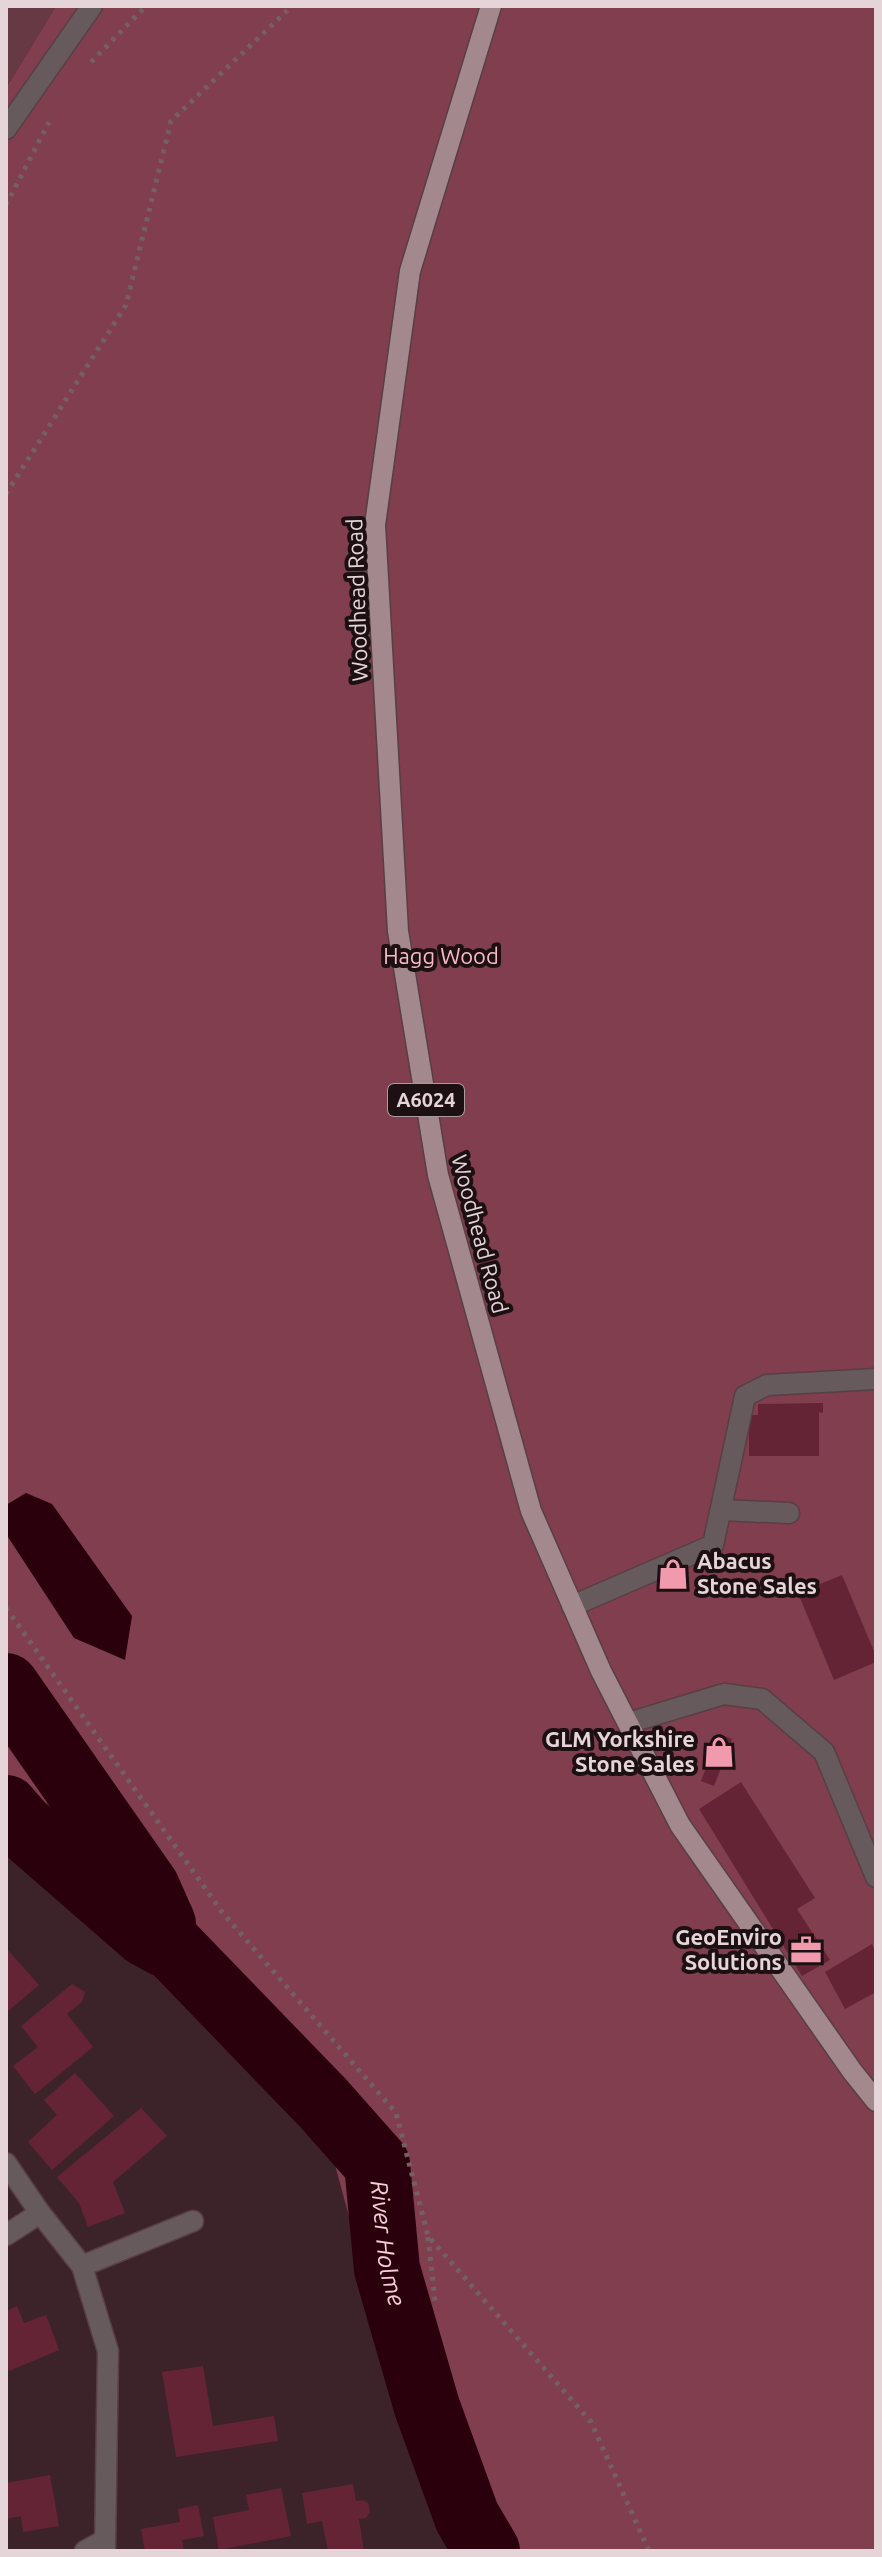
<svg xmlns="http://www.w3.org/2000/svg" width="882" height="2557" font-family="Ubuntu,sans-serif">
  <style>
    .green { fill: #673944 }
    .forest { fill: #813e4f }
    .water { fill: #29000c }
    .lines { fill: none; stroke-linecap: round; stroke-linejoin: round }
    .river { stroke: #29000c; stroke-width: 66 }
    .building { fill: #652436 }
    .service-casing { stroke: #573f45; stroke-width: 23 }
    .minor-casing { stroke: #573f45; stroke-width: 23 }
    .primary-casing { stroke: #573f45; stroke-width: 23 }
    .path { stroke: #755f64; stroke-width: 5; stroke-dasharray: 4 6; stroke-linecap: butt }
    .service { stroke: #675a5d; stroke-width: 20 }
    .minor { stroke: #675a5d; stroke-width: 20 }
    .primary { stroke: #a3888d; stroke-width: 20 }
    .labels { text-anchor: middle; stroke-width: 8; stroke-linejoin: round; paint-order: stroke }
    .shield { fill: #1c1013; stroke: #a99a9d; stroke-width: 2 }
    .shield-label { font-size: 20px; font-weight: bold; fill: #e6d5d8 }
    .street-label { font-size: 22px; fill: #e6d5d8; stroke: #1c1013 }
    .park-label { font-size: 22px; fill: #f9bac6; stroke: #1c1013 }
    .poi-label { font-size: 22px; font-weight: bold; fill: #e6d5d8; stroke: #1c1013; text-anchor: end }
    .water-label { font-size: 24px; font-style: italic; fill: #f8cdd5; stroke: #1c1013 }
  </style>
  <rect width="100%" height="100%" fill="#3c2329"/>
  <path class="green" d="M6 6H56L6 88Z"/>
  <path class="forest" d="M56 6H876V2551H472L404 2420 334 2161 6 1824V88Z"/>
  <path class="water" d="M26 1493 52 1504 132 1616 125 1660 74 1638 6 1534V1505Z"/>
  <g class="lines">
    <g class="river">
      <path d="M6 1686 147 1888 163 1924"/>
      <path id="s1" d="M6 1808 21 1825 146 1934 174 1949 323 2103 377 2164 387 2269 427 2407 467 2517 487 2551"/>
    </g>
  </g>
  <g class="building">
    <path d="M823 1403V1413L819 1412V1456H749V1415H758V1404Z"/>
    <path d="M842 1575 876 1656V1662L834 1680 798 1593Z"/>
    <path d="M719 1734 732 1739 714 1786 701 1781Z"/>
    <path d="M741 1782 815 1898 797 1909 830 1960 802 1976 699 1809Z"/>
    <path d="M872 1944 876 1953V1992L845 2009 825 1972Z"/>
    <path d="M6 1948 39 1985 7 2012 6 2010Z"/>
    <path d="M72 1984 85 1992 82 2002 67 2014 93 2047 35 2094 13 2066 38 2047 21 2026Z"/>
    <path d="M75 2073 114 2116 52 2170 28 2142 57 2115 44 2100Z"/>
    <path d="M141 2108 167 2136 113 2182 125 2213 88 2227 79 2203 57 2177Z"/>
    <path d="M17 2306 24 2323 46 2315 59 2350 9 2371 6 2363V2311Z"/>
    <path d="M203 2366 213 2426 274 2416 278 2441 176 2457 162 2372Z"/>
    <path d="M50 2475 59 2526 23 2532 21 2516 6 2519V2483Z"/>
    <path d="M353 2484 356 2501 362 2500 368 2503 370 2512 366 2518 359 2519 364 2551H328L322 2521 307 2524 302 2493Z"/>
    <path d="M281 2488 291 2536 219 2550 213 2517 249 2510 246 2495Z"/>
    <path d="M198 2505 204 2536 182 2540 184 2551H145L141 2529 180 2522 178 2509Z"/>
  </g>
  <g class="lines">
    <defs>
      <g id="service">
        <path d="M6 129 92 6"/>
        <path d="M721 1510 789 1513"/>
        <path d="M572 1606 713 1545 745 1396 767 1385 876 1379"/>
        <path d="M628 1723 724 1694 762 1699 824 1752 876 1877"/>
      </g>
      <g id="minor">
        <path d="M6 2163 40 2213 82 2266 108 2351 105 2551"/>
        <path d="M6 2235 40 2213"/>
        <path d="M82 2266 193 2221"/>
        <path d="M85 2551 103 2541"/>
      </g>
      <path id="primary" d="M491 6 410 271 375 525 398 931 438 1175 531 1511 601 1671 680 1825 852 2071 876 2101"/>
    </defs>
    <use href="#service" class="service-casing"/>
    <use href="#minor" class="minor-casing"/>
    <use href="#primary" class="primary-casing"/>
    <g class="path">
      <path d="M91 62 146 6"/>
      <path d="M6 205 49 122"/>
      <path d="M6 494 126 305 171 121 292 6"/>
      <path d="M6 1608 222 1912 396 2113 428 2236 591 2422 649 2551"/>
      <path d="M428 2237 435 2301"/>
    </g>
    <use href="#service" class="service"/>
    <use href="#minor" class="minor"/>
    <use href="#primary" class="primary"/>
  </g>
  <defs>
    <symbol id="shop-bare" viewBox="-9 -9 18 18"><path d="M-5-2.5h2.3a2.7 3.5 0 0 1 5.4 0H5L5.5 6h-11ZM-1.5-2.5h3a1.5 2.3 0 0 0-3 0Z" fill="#f29aad" stroke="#1c1013" stroke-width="2.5" paint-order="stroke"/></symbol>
    <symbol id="office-bare" viewBox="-9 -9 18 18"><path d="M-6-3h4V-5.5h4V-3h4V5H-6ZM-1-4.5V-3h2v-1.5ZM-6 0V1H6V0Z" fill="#f29aad" stroke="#1c1013" stroke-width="2.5" paint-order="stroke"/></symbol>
  </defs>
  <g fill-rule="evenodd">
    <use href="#shop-bare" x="651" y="1552" width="44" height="44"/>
    <use href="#shop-bare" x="697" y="1730" width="44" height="44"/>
    <use href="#office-bare" x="784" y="1928" width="44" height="44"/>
  </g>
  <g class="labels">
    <rect class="shield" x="388" y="1084" width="76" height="32" rx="6"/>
    <g class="shield-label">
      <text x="426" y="1107">A6024</text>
    </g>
    <g class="street-label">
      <text transform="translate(357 600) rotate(-92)" y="8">Woodhead Road</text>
      <text transform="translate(480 1234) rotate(75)" y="8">Woodhead Road</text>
    </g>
    <g class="park-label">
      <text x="441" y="964">Hagg Wood</text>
    </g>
    <g class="poi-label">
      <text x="697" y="1569" text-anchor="start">Abacus<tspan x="697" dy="25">Stone Sales</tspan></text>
      <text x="695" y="1747">GLM Yorkshire<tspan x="695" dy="25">Stone Sales</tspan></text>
      <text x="782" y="1945">GeoEnviro<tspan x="782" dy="25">Solutions</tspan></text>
    </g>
    <g class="water-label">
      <text dy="8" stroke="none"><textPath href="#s1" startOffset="596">River Holme</textPath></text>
    </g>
  </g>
  <rect width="882" height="2557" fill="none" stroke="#e6d5d8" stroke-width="16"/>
</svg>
